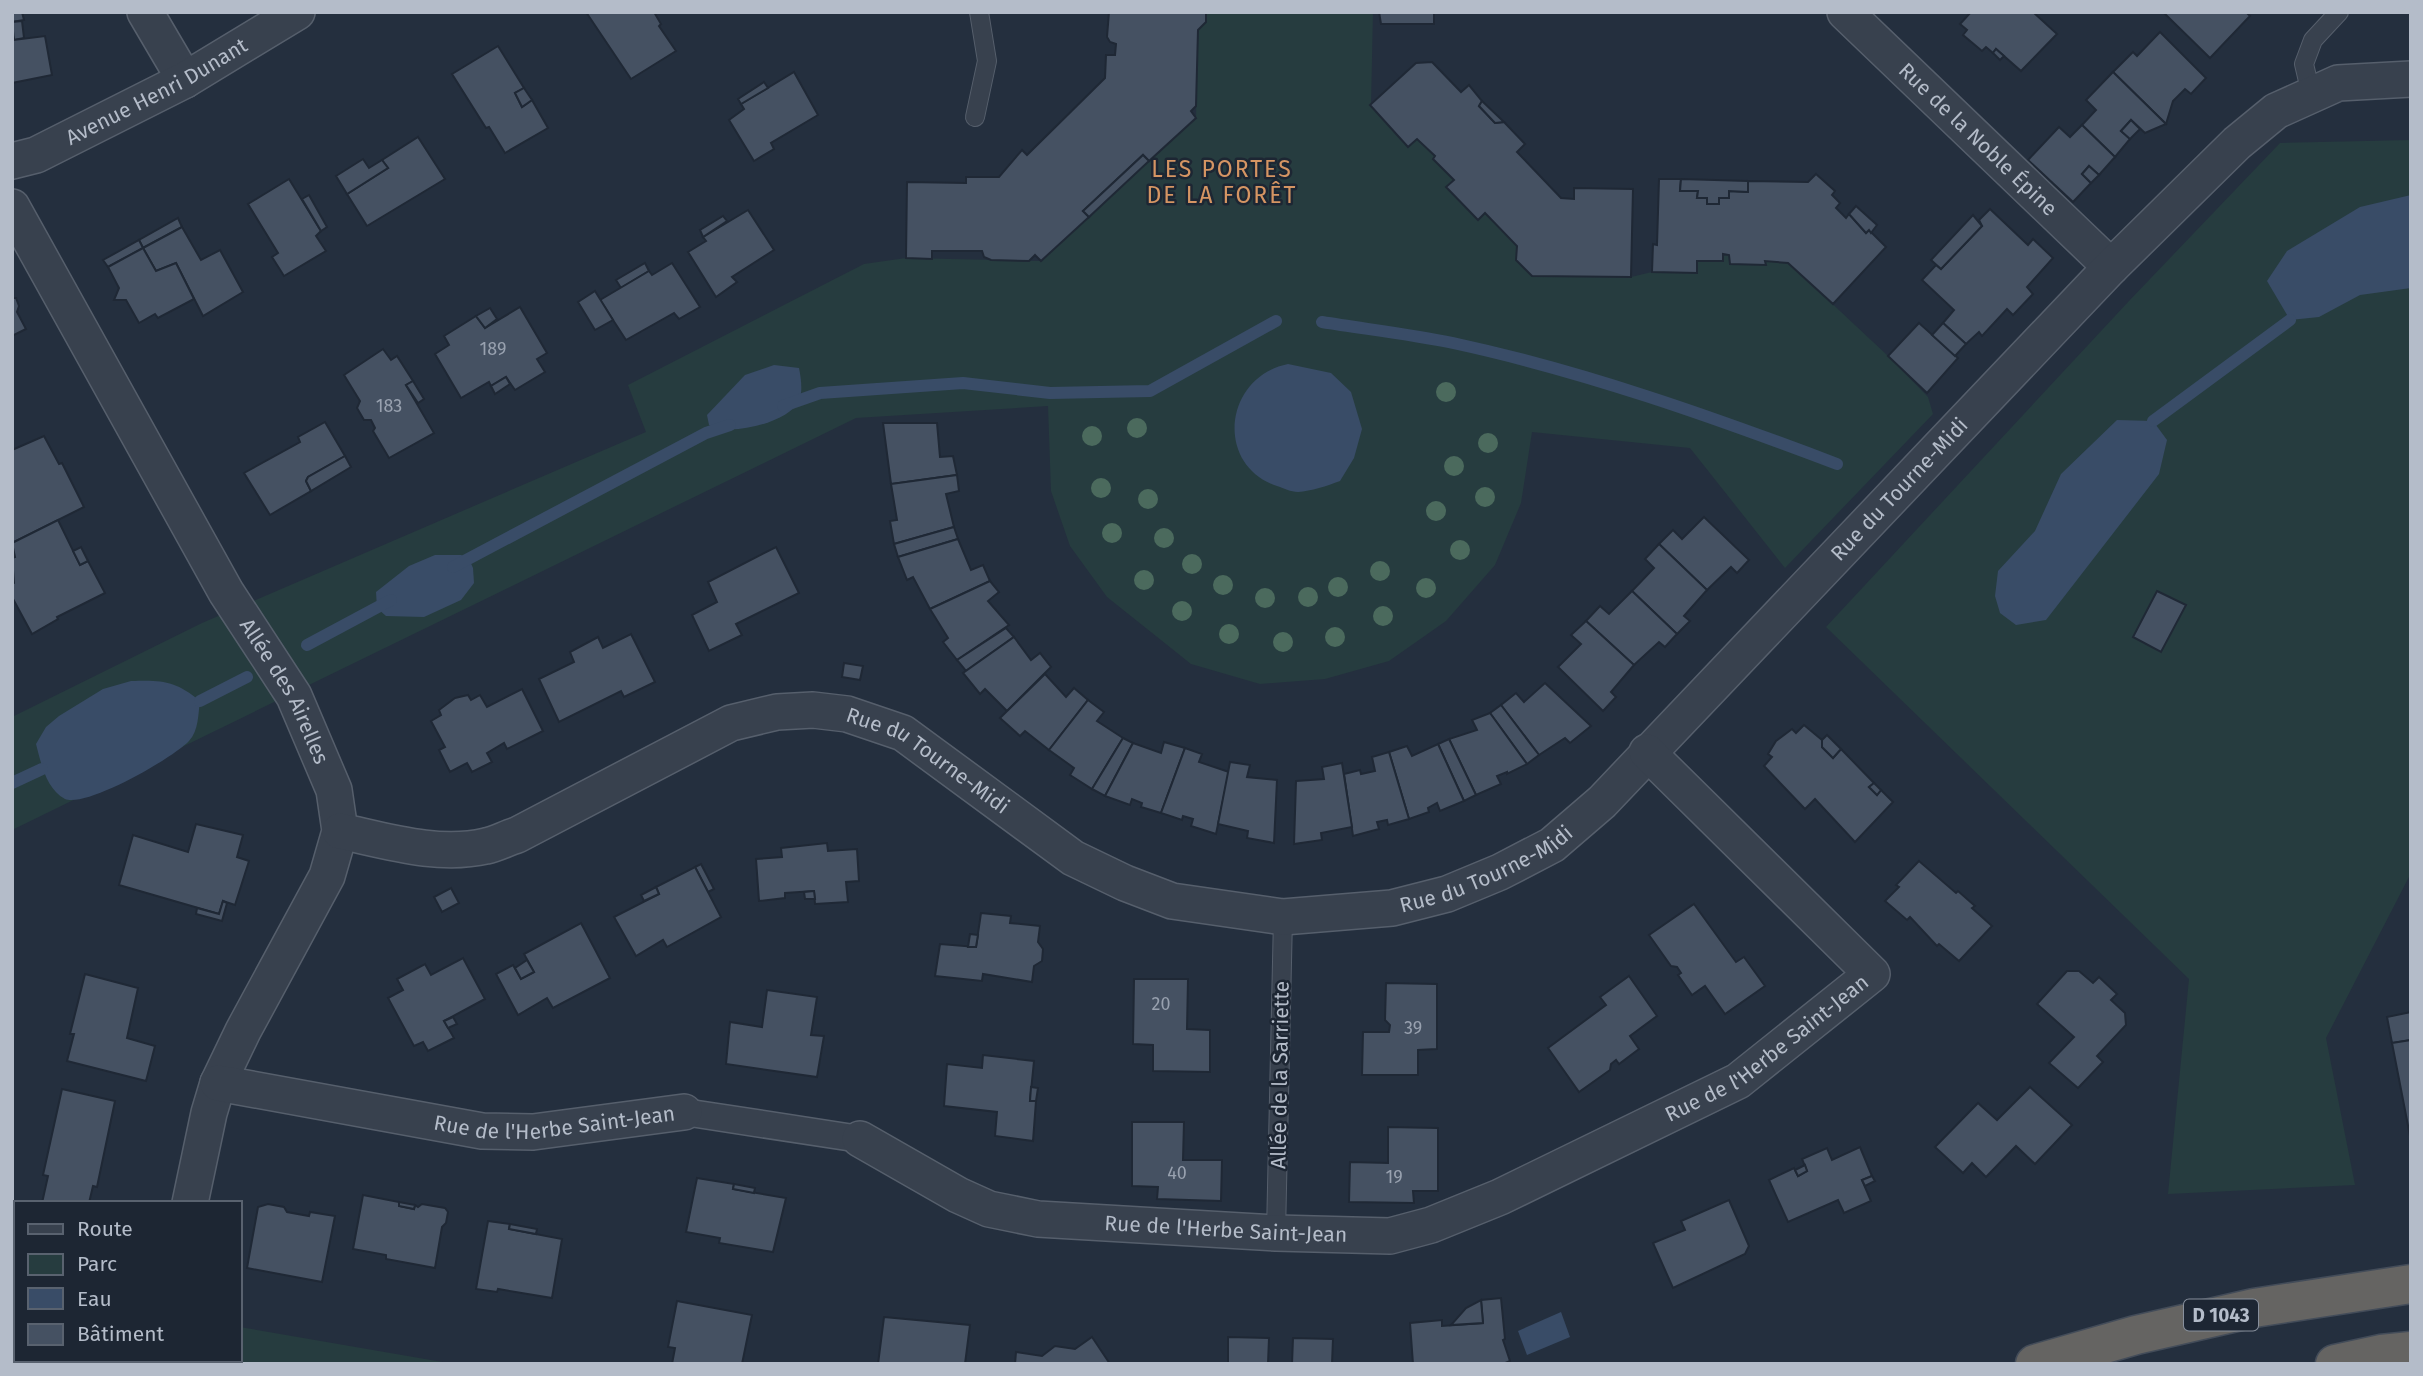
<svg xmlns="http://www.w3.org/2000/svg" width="2423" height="1376" font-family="'Fira Sans',sans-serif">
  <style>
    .green { fill: #263c3f }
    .water { fill: #394c67 }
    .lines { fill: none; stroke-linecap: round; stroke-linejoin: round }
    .stream { stroke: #394c67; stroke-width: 12 }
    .building { fill: #455162; stroke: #1f2835; stroke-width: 2 }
    .service-casing { stroke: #565f6c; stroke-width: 20 }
    .pedestrian-casing { stroke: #565f6c; stroke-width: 29 }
    .minor-casing { stroke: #565f6c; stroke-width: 38 }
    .trunk-casing { stroke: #434c59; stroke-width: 41 }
    .service { stroke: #38414e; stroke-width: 18 }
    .pedestrian { stroke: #38414e; stroke-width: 26 }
    .minor { stroke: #38414e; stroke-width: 35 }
    .trunk { stroke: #656462; stroke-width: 38 }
    .tree { fill: #4b6a5d }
    .labels { text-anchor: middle; stroke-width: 5; stroke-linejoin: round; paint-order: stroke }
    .number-label { font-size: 18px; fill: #98a1af }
    .shield { fill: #1d2633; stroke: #878f9c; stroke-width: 2 }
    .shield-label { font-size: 19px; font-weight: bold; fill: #b4bcc9 }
    .street-label { font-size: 21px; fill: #b4bcc9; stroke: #1d2633 }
    .neighbourhood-label { font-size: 23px; letter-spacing: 2px; fill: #d59563; stroke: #1d2633 }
  </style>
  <rect width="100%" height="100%" fill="#242f3e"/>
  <g class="green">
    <path d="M1206 12H1373L1371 105 1408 147 1417 139 1435 156 1434 160 1454 180 1478 220 1485 213 1517 246 1516 260 1532 276 1631 277 1652 272 1697 273V261L1729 255 1765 265V261L1788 263 1809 282 1888 356 1928 397 1933 414 1785 568 1690 448 1532 432 1521 503 1495 565 1446 621 1389 661 1325 679 1260 684 1191 664 1107 597 1070 546 1051 491 1048 406 856 418 12 830V717L202 623 646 432 628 385 864 264 906 258 1041 261 1196 118 1198 30Z"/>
    <path d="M2411 140V873L2326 1038 2355 1185 2168 1194 2189 979 1826 627 2129 301 2280 143Z"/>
    <path d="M12 1240 16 1241V1360H240V1327L454 1364H12Z"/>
  </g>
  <g class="water">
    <path d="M2411 195V288L2360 295 2319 317 2290 320 2267 281 2287 251 2360 207Z"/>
    <path d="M1288 364 1331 373 1351 392 1362 429 1354 458 1340 481C1327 486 1311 491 1298 492 1291 492 1283 488 1277 486 1214 465 1224 377 1288 364Z"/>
    <path d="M774 365 799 368C801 378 803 392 799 401 788 423 729 437 709 425L707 415 745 375Z"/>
    <path d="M2117 420 2153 421 2167 440 2159 474 2046 620 2016 625 2000 613 1995 596 1998 571 2035 531 2061 474Z"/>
    <path d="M435 555H461L469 559 473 568 474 583 461 600 424 617 386 616 377 608 376 592 409 566Z"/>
    <path d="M131 681C161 680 175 680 200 701 198 714 199 730 189 741 173 758 86 808 65 799 46 789 41 763 36 744L46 727 59 716 103 689Z"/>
    <path d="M1561 1312 1570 1337 1527 1355 1518 1331Z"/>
  </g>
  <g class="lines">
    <g class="stream">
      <path d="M1322 322C1365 329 1410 334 1453 343 1583 371 1713 417 1837 464"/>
      <path d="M783 406 820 393 963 383 1050 393 1150 391 1276 321"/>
      <path d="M2153 421 2290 320"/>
      <path d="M453 567 706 433 730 425"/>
      <path d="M307 645 391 600"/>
      <path d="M200 701 247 677"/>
      <path d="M12 783 42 769"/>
    </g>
  </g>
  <g class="building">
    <path d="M12 12H22L24 20 12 22Z"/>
    <path d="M586 12H654L661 24 659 26 676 51 631 79Z"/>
    <path d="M1109 12H1206V22L1198 30 1196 106 1191 111 1196 118 1149 161 1143 155 1083 211 1089 217 1041 261 1035 255 1029 261 991 260 984 257 982 251H932V259L906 258 907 182 966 183V177H999L1022 150 1027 155 1105 78 1106 55H1115L1116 44 1110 42 1107 37Z"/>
    <path d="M1379 12H1434V24H1381Z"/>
    <path d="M1971 12H2033L2057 34 2021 71 1996 49 1993 53 1986 47 1982 51 1963 35 1967 30 1960 24Z"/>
    <path d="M2163 12H2246L2250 16 2210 58Z"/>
    <path d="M22 21 24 38 14 40 12 22Z"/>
    <path d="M12 32 14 40 45 36 52 75 12 83Z"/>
    <path d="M2160 32 2206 78 2191 94 2185 89 2173 101 2166 124 2113 72 2133 52 2137 56Z"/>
    <path d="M498 46 524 88 515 93 522 107 532 100 548 128 505 153 489 127 486 128 452 74Z"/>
    <path d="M1996 49 2004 56 2000 60 1993 53Z"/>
    <path d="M1432 62 1461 92 1469 85 1482 101 1479 106 1495 123 1504 122 1525 144 1517 152 1561 198 1574 199V188L1633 189 1631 277 1532 276 1516 260 1517 246 1485 213 1478 220 1446 187 1454 180 1433 159 1435 156 1417 139 1408 147 1370 105 1416 63Z"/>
    <path d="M794 72 818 115 771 143 774 149 754 161 729 120 744 109 741 104Z"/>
    <path d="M2113 72 2166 124 2145 133 2131 120 2121 131 2130 139 2115 157 2082 125 2096 110 2086 100Z"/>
    <path d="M764 82 768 88 741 104 738 99Z"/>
    <path d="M524 88 532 100 522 107 515 93Z"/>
    <path d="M1482 101 1504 122 1495 123 1479 106Z"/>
    <path d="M2131 120 2140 129 2130 139 2121 131Z"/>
    <path d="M2082 125 2115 157 2099 175 2089 166 2082 174 2091 183 2073 202 2028 160 2059 127 2070 137Z"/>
    <path d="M418 137 445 179 367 226 347 194 388 168 382 160Z"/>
    <path d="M1143 155 1149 161 1089 217 1083 211Z"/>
    <path d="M363 159 369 168 382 160 388 168 347 194 336 176Z"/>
    <path d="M2089 166 2099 175 2091 183 2082 174Z"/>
    <path d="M1816 174 1835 191 1832 195 1840 203 1836 208 1846 218 1849 214 1866 233 1869 230 1886 247 1833 304 1788 263 1765 261 1766 265 1730 264 1729 255 1723 254V261H1697V273L1652 272 1653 244 1657 245 1659 179H1681L1680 191H1698L1697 198H1707V204H1719V198H1729V191L1748 192V181L1808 182Z"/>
    <path d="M289 179 321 231 316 236 326 251 284 276 272 257 278 253 248 204Z"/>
    <path d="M1681 179 1748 181V192L1729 191V198H1719V204H1707V198H1697L1698 191H1680Z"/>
    <path d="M309 195 327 227 321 231 302 199Z"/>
    <path d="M1856 206 1877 225 1871 233 1869 230 1866 233 1849 214Z"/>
    <path d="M1990 209 2028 245 2033 239 2053 258 2027 287 2033 294 2013 315 2007 309 1982 336 1979 332 1966 344 1943 323 1954 310 1922 280 1936 265 1941 269 1982 226 1979 220Z"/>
    <path d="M748 210 774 250 732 277 737 282 716 297 688 252 706 241 703 237Z"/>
    <path d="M1973 215 1982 226 1941 269 1931 260Z"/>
    <path d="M723 216 727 221 703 237 700 230Z"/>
    <path d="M178 218 182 227 143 248 139 240Z"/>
    <path d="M182 227 201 260 220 250 243 292 203 316 176 263 156 271 143 248Z"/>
    <path d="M139 240 143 248 108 267 103 260Z"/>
    <path d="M143 248 156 271 176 263 194 299 158 318 155 314 139 323 126 300H114L119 288 108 267Z"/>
    <path d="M645 263 649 271 621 288 616 280Z"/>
    <path d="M672 263 700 307 679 319 674 313 626 340 600 300 649 271 652 275Z"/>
    <path d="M595 291 613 320 595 330 578 302Z"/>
    <path d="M12 298H16L19 306 17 312 26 329 12 336Z"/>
    <path d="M520 307 547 353 537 359 545 372 515 390 506 377 491 386 489 382 461 398 435 354 449 345 444 336 476 316 485 328Z"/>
    <path d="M490 308 497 319 485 328 476 316Z"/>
    <path d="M1919 323 1958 358 1927 393 1888 356Z"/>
    <path d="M1943 323 1966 344 1955 356 1932 335Z"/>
    <path d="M383 349 391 360 397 356 413 381 406 385 434 433 389 458 373 431 375 428 371 420H364L357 408 360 401 344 375Z"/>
    <path d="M506 377 510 384 495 394 491 386Z"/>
    <path d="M413 381 424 399 418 403 406 385Z"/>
    <path d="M325 422 345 456 308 477 306 481 311 491 270 515 244 473 300 442 298 437Z"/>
    <path d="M883 423H937L940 457 953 456 957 475 891 484Z"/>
    <path d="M44 436 59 464 62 463 84 507 12 543V450Z"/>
    <path d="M345 456 351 467 311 491 306 481 308 477Z"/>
    <path d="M957 475 959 491 946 494 954 527 894 544 890 521 897 520 891 484Z"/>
    <path d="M1704 517 1749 560 1737 573 1731 567 1707 590 1659 544 1673 530 1682 539Z"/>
    <path d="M58 520 80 565 88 561 105 593 57 617 58 619 32 634 12 597V584L14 583 12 558 15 557 12 543Z"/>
    <path d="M954 527 958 539 898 557 894 544Z"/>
    <path d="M958 539 971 570 983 565 990 581 930 609 913 577 907 580 898 557Z"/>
    <path d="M1659 544 1707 590 1684 616 1690 621 1677 634 1632 591 1654 568 1645 559Z"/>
    <path d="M81 547 88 561 80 565 73 551Z"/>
    <path d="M776 547 799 593 736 624 742 635 709 651 692 615 717 602 708 582Z"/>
    <path d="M990 581 999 592 988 601 1009 625 957 660 943 642 948 638 930 609Z"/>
    <path d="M1632 591 1677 634 1665 647 1659 642 1634 665 1586 621 1600 606 1609 614Z"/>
    <path d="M2157 591 2186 605 2161 652 2133 637Z"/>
    <path d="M1586 621 1634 665 1611 692 1616 697 1603 711 1558 667 1581 644 1571 635Z"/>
    <path d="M1006 628 1014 637 966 671 957 660Z"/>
    <path d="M631 634 655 682 624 697 621 691 559 722 539 679 574 662 570 652 598 637 603 648Z"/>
    <path d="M1014 637 1031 660 1040 653 1051 667 1007 711 985 689 980 694 963 673Z"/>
    <path d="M844 663 863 666 860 680 842 677Z"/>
    <path d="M1045 674 1066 697 1074 688 1088 700 1049 750 1025 731 1020 736 1000 718Z"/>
    <path d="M1545 683 1591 726 1570 743 1565 738 1539 755 1501 705 1516 693 1524 702Z"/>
    <path d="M522 689 543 731 507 749 504 743 487 753 492 762 472 772 467 763 450 772 439 750 445 747 431 721 441 715 439 710 455 698 468 695 471 700 480 695 487 707Z"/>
    <path d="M1088 700 1104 712 1097 721 1123 738 1092 789 1070 775 1074 768 1049 750Z"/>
    <path d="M1501 705 1539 755 1527 764 1490 713Z"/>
    <path d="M1490 713 1527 764 1507 774V772L1497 776 1501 784 1476 795 1449 739 1477 730 1472 720Z"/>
    <path d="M1804 725 1822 740V747L1833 758 1841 749 1874 783 1869 787 1877 795 1881 790 1893 802 1855 842 1815 799 1805 809 1764 766 1772 757 1768 754 1776 741 1792 729 1796 733Z"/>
    <path d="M1827 735 1841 749 1833 758 1822 747V740Z"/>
    <path d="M1123 738 1133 743 1105 796 1092 789Z"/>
    <path d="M1449 739 1476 795 1464 801 1438 744Z"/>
    <path d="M1164 742 1185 748 1161 813 1141 807 1142 803 1132 799 1130 805 1105 796 1133 743 1161 753Z"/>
    <path d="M1438 744 1464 801 1440 811 1437 803 1428 808 1429 812 1409 819 1389 752 1407 746 1412 756Z"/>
    <path d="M1185 748 1202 754 1199 762 1229 772 1216 834 1191 826 1193 819 1183 816 1182 820 1161 813Z"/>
    <path d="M1389 752 1409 819 1388 825 1387 820 1377 822 1379 829 1353 836 1344 774 1360 770 1361 774 1375 771 1372 757Z"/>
    <path d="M1230 762 1250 765 1247 777 1277 780 1274 843 1247 838 1248 831 1218 824Z"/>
    <path d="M1342 763 1352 827 1321 833 1322 840 1294 844 1296 781 1324 779 1322 767Z"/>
    <path d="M1874 783 1881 790 1877 795 1869 787Z"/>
    <path d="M196 824 243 835 237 857 249 861 235 905 223 901 219 914 119 885 133 835 188 852Z"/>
    <path d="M827 843 828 851 857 849 859 881 846 882 848 902 815 904 814 891 785 893V898L759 901 756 859 782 857 781 848Z"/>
    <path d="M1919 861 1956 893 1958 891 1975 906 1972 908 1992 926 1959 961 1939 944 1937 946 1910 917 1907 920 1885 901 1899 887 1896 885Z"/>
    <path d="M701 864 714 889 708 892 695 867Z"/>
    <path d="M695 867 721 917 667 947 663 940 636 956 614 917 659 894 656 887Z"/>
    <path d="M656 887 659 894 644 901 641 895Z"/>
    <path d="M451 888 459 903 442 912 434 897Z"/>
    <path d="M814 891 815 899H805L804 892Z"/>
    <path d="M223 901 227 903 222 921 196 914 197 908 219 914Z"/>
    <path d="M1694 904 1736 962 1744 957 1765 986 1725 1014 1705 986 1692 995 1678 975 1681 973 1677 967 1671 966 1649 935Z"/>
    <path d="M981 913 1011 916 1010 923 1040 926 1038 942 1043 949 1042 961 1034 966 1032 982 983 974 982 981 935 976 940 944 976 947Z"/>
    <path d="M581 923 610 978 553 1008 547 998 518 1015 496 974 513 965 521 979 534 972 524 954Z"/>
    <path d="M970 934 978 935 976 947H968Z"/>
    <path d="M463 958 485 999 444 1021 454 1038 428 1051 423 1042 414 1046 388 998 403 990 397 979 425 964 431 975Z"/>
    <path d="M527 960 534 972 521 979 515 968Z"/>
    <path d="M2067 971H2079L2093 983 2099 977 2117 994 2111 1000 2125 1013 2126 1025 2097 1056 2103 1062 2078 1088 2049 1063 2074 1037 2037 1004Z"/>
    <path d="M85 974 138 988 127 1038 155 1046 146 1081 67 1061 74 1034H70Z"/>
    <path d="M1629 976 1657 1016 1630 1036 1639 1049 1619 1064 1616 1060 1611 1064 1610 1070 1579 1092 1548 1048 1606 1005 1600 997Z"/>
    <path d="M1134 979H1188L1187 1029 1210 1030V1072L1153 1071V1045L1133 1044Z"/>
    <path d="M1386 983 1437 984V1049L1418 1050V1075H1362L1363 1032H1389L1390 1025 1385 1020Z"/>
    <path d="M767 990 817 997 811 1035 824 1036 817 1077 726 1064 730 1022 762 1027Z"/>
    <path d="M2411 1012V1040L2392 1043 2387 1017Z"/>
    <path d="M453 1017 457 1024 448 1028 444 1021Z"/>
    <path d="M2411 1040V1141L2392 1043Z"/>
    <path d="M983 1055 1034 1061 1030 1101H1036L1033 1141 995 1136 997 1112 944 1106 947 1064 982 1068Z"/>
    <path d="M1031 1087 1038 1088 1036 1101H1030Z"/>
    <path d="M2030 1087 2072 1125 2035 1164 2016 1146 1986 1177 1972 1163 1963 1173 1935 1147 1978 1103 1997 1120Z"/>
    <path d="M62 1089 115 1101 97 1187 93 1186 89 1203H42L48 1176 43 1175Z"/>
    <path d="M1132 1122H1184L1183 1160H1222L1221 1201 1157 1199 1158 1187 1132 1186Z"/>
    <path d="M1388 1127 1438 1128V1191H1413L1414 1203 1349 1202 1350 1162 1388 1163Z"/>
    <path d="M1860 1147 1872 1176 1862 1180 1871 1201 1844 1213 1838 1200 1788 1222 1769 1180 1794 1168 1798 1176 1807 1171 1802 1159 1827 1148 1832 1160Z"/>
    <path d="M1805 1165 1807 1171 1798 1176 1795 1170Z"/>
    <path d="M1872 1176 1875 1181 1865 1186 1862 1180Z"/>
    <path d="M697 1178 734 1184 733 1189 786 1198 773 1252 719 1243 720 1238 686 1232Z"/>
    <path d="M734 1184 755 1188 754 1193 733 1189Z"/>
    <path d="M363 1195 399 1202V1206L414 1209 415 1205 418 1207 422 1204 445 1208 448 1212 446 1223 442 1227 435 1268 386 1259V1255L353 1249Z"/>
    <path d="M1729 1200 1749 1246 1745 1254 1673 1288 1653 1243 1685 1230 1681 1221Z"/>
    <path d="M399 1202 415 1205 414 1209 399 1206Z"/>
    <path d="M268 1204 284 1207 287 1212 309 1216 310 1212 335 1216 322 1282 247 1268 258 1207Z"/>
    <path d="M488 1221 510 1224 509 1229 562 1239 552 1298 498 1289 497 1292 476 1289Z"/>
    <path d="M510 1224 537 1229 536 1234 509 1229Z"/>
    <path d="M1501 1298 1505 1339 1503 1340 1510 1361 1503 1364H1413L1410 1323 1442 1320V1326L1483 1323 1481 1300Z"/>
    <path d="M1481 1300 1483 1323 1451 1325 1466 1308Z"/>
    <path d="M677 1301 752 1315 742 1364H672L675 1348 668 1347Z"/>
    <path d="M884 1317 970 1325 965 1364H878Z"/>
    <path d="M1092 1337 1110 1364H1015L1016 1352 1042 1356 1055 1346 1075 1349Z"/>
    <path d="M1228 1337 1269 1338 1268 1364H1228Z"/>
    <path d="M1293 1338 1333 1339 1332 1364H1292Z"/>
  </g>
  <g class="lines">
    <defs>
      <g id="service">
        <path d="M2311 94 2304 64 2313 40 2339 12"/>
        <path d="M975 117 987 61 979 12"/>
        <path d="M1276 1233 1283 917"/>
      </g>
      <path id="pedestrian" d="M684 1112 860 1139"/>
      <g id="minor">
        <path d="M145 12 185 80"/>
        <path id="s1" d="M1845 12 2111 267"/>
        <path id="s2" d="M12 161 36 155 185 80 297 12"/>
        <path id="s3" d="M12 207 226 592 294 696 334 790 340 831 327 876 243 1031 218 1083 209 1113 190 1203"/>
        <path id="s4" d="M340 831C387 841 438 857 486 846 496 844 507 838 517 835L731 723 777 712 813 710 847 714 903 733 1073 858 1125 883 1172 901 1283 917 1392 908 1447 894 1500 872 1552 845 1602 802 2111 267 2237 143 2276 111 2338 83 2411 79"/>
        <path id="s5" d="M218 1083 482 1131 533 1132 684 1112"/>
        <path id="s6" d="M860 1139 958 1195 989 1209 1038 1219 1276 1233 1390 1236 1431 1225 1500 1197 1738 1081 1872 974 1647 752"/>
      </g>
      <g id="trunk">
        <path d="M2035 1364 2136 1335 2254 1308 2411 1284"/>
        <path d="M2335 1364 2381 1354 2411 1351"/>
      </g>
    </defs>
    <use href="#service" class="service-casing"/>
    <use href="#pedestrian" class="pedestrian-casing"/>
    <use href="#minor" class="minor-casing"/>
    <use href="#trunk" class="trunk-casing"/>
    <use href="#service" class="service"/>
    <use href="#pedestrian" class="pedestrian"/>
    <use href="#minor" class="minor"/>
    <use href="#trunk" class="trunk"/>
  </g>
  <g class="tree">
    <circle cx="1446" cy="392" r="10"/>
    <circle cx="1137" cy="428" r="10"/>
    <circle cx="1092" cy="436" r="10"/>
    <circle cx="1488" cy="443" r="10"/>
    <circle cx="1454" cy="466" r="10"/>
    <circle cx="1101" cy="488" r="10"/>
    <circle cx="1485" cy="497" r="10"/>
    <circle cx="1148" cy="499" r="10"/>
    <circle cx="1436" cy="511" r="10"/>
    <circle cx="1112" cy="533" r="10"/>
    <circle cx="1164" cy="538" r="10"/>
    <circle cx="1460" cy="550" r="10"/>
    <circle cx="1192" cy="564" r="10"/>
    <circle cx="1380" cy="571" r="10"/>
    <circle cx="1144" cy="580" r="10"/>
    <circle cx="1223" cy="585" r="10"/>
    <circle cx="1338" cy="587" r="10"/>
    <circle cx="1426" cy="588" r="10"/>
    <circle cx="1308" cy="597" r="10"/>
    <circle cx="1265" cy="598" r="10"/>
    <circle cx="1182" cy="611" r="10"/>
    <circle cx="1383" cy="616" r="10"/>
    <circle cx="1229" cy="634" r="10"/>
    <circle cx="1335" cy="637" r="10"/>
    <circle cx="1283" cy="642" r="10"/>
  </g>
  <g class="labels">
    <g class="number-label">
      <text x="493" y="355">189</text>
      <text x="389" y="412">183</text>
      <text x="1161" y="1010">20</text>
      <text x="1413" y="1034">39</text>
      <text x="1177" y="1179">40</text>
      <text x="1394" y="1183">19</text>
    </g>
    <rect class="shield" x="2184" y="1299.5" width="74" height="31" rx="5"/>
    <g class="shield-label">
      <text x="2221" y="1322">D 1043</text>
    </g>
    <g class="street-label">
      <text dy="7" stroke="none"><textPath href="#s2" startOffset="161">Avenue Henri Dunant</textPath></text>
      <text dy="7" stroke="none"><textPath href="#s1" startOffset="184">Rue de la Noble Épine</textPath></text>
      <text dy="7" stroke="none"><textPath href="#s4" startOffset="1810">Rue du Tourne-Midi</textPath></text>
      <text dy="7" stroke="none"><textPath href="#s3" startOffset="556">Allée des Airelles</textPath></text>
      <text dy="7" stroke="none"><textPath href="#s4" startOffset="634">Rue du Tourne-Midi</textPath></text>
      <text dy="7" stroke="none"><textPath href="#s4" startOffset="1242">Rue du Tourne-Midi</textPath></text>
      <text dy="7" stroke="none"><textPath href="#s6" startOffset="973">Rue de l'Herbe Saint-Jean</textPath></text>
      <text transform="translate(1280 1075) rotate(-89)" y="7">Allée de la Sarriette</text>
      <text dy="7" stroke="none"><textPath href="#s5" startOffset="341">Rue de l'Herbe Saint-Jean</textPath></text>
      <text dy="7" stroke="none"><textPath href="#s6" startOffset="385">Rue de l'Herbe Saint-Jean</textPath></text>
    </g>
    <g class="neighbourhood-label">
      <text x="1222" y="177">LES PORTES<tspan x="1222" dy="26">DE LA FORÊT</tspan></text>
    </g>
  </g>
  <rect width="2423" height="1376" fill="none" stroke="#b4bcc9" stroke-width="28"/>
  <rect x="14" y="1201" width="228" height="161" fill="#1d2633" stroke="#59626f" stroke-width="2"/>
  <rect x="28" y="1224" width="35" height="10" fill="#38414e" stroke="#59626f" stroke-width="2"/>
  <text x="77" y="1236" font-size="21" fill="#b4bcc9">Route</text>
  <rect x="28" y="1254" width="35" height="21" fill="#263c3f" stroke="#59626f" stroke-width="2"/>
  <text x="77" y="1271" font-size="21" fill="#b4bcc9">Parc</text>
  <rect x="28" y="1288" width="35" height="21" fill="#394c67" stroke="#59626f" stroke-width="2"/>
  <text x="77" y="1306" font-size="21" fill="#b4bcc9">Eau</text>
  <rect x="28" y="1324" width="35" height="21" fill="#455162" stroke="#59626f" stroke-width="2"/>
  <text x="77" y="1341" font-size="21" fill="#b4bcc9">Bâtiment</text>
</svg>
